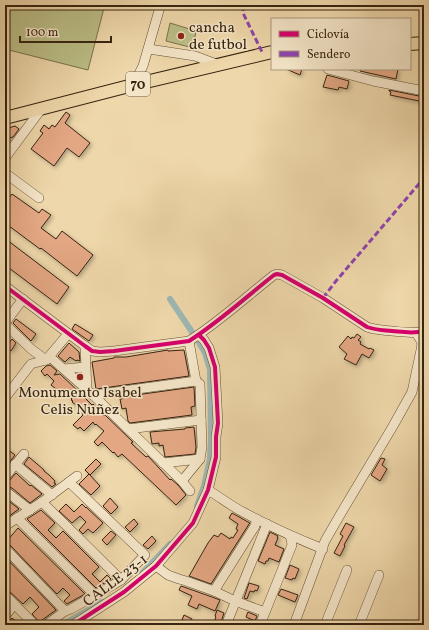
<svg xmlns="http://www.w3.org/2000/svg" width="429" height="630" font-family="Vollkorn,serif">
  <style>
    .green { fill: #bbbe87; stroke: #79714c }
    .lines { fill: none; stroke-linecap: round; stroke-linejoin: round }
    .canal { stroke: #9eb7b4; stroke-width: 6 }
    .building { fill: #e3a783; stroke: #372411; filter: url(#shadow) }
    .minor-casing { stroke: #655137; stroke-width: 10 }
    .major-casing { stroke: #372411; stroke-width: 14 }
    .minor { stroke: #f4e5c8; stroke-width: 9 }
    .major { stroke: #eed7aa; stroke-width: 12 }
    .quiet { stroke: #8e44ad; stroke-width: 3; stroke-dasharray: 6 3; stroke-linecap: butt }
    .cycleway-casing { stroke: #f4e5c8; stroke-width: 6 }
    .cycleway { stroke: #d6006c; stroke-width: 4 }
    .poi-dot { fill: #8f2418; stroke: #f4e5c8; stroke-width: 1.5 }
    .labels { text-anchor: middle; stroke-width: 3; stroke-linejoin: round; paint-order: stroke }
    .shield { fill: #f4e5c8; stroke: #705e48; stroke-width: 1 }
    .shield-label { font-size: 14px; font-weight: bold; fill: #372411 }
    .poi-label { font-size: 15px; fill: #372411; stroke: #f4e5c8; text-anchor: start }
    .street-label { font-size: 15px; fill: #372411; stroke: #f4e5c8 }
  </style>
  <defs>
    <filter id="shadow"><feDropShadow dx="2" dy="2" stdDeviation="2" flood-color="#0004"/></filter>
  </defs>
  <rect width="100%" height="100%" fill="#eed7aa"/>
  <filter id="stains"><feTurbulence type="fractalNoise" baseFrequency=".005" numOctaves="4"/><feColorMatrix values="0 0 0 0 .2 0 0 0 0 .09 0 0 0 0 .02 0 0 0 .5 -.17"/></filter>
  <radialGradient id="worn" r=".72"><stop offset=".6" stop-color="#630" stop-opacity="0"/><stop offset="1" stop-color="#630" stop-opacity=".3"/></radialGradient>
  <g class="green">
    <path d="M5 5H93L104 8 88 70 5 49Z"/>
    <path d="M170 23 196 31 193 48 166 41Z"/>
  </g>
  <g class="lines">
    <g class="canal">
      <path d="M170 299 194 335"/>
      <path d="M197 506 204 486 210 459 211 439 210 369 205 353 197 339"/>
      <path d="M142 573 170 544"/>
      <path d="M62 625 102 602"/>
    </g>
  </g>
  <g class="building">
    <path d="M286 69H302L300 75Z"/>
    <path d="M361 69H398L396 79 360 71Z"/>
    <path d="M327 75 349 81 347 89 339 87 338 90 323 87Z"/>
    <path d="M389 90 424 97V102L390 95 391 92 389 91Z"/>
    <path d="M66 112 70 115 65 123 90 143 79 157 67 148 54 166 31 149 43 133 40 131 44 125 49 129 52 125 55 127Z"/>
    <path d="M15 126 19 129 13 137 5 139V129Z"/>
    <path d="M12 194 39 213 42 209 51 215 41 228 56 239 62 231 93 255 77 276 41 248 40 249 5 223V203Z"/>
    <path d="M7 240 69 287 57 304 5 265V243Z"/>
    <path d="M16 319 36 334 31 341 13 323Z"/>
    <path d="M75 324 93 335 89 341 72 329Z"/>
    <path d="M357 334 361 337 358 340 361 342 360 344 369 349 370 348 374 350 369 358 362 354 356 365 344 359 347 354 339 347 348 336 351 339 352 337 354 338Z"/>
    <path d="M12 339 16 343 11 351 6 347Z"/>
    <path d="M69 343 79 352 80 361 77 360 76 361 70 357 65 362 58 356Z"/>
    <path d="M168 350V351L184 350 189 376 96 389 92 362 114 358V357H126Z"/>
    <path d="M50 365 57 371 54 375 60 374 80 393H81L84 396 86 397 85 398 92 405 93 404 97 408 96 409 104 416 105 415 133 442 131 443 146 457 148 456 170 480 171 479 178 485 186 495 176 505 122 454 118 457 114 452 113 453 102 442 98 446 94 442 104 431 96 424 95 425 93 422 84 431 80 427 78 429 73 425 83 415 82 413 84 410 78 404 76 405 72 402 73 401 71 400 72 399 65 392 63 394 61 391 60 392 51 385 54 381 47 374 45 376 41 371 46 366Z"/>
    <path d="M194 387 195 406 191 407 192 415 130 423 128 421 126 408 122 409 120 399H122L121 397Z"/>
    <path d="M194 427 196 447 195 454 165 457 163 445 159 446V443L152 444 150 432 185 429V428Z"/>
    <path d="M7 449 15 455 5 468V451Z"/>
    <path d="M29 457 44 470V471L49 475 55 481 54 483 56 484 52 487 24 464Z"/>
    <path d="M381 458 385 459 382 465 387 469 380 481 371 475Z"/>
    <path d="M96 459 101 464 90 475 85 470Z"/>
    <path d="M16 473 30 486 31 485 42 494 30 503 12 488 8 487 5 488V483L9 481Z"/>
    <path d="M89 474 100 486 91 495 79 484Z"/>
    <path d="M5 498 19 509 5 519Z"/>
    <path d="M110 498 118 507 111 514 103 506Z"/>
    <path d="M66 504 74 512 82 504 86 508V507L103 523 93 533 88 529 83 534 79 530 86 522 80 516 72 523 59 511Z"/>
    <path d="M41 510 55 523 48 530 56 538 63 531 99 567 92 574 100 582 107 575 111 579 96 588 27 519Z"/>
    <path d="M232 513 248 522 250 523 249 524 211 584 189 576 192 571 208 543 214 535 218 537 221 533 230 539 231 537 233 538 238 530 236 529 238 524 229 518Z"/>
    <path d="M134 519 138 524 130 532 125 527Z"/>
    <path d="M346 523 354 527 344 545 345 546 340 556 334 553 343 536 340 534Z"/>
    <path d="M18 528 85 594 67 604 64 601 70 595 63 588 57 594 9 544 6 542Z"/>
    <path d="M111 531 116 535 107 545 102 540Z"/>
    <path d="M270 532 278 536 277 538H278L275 545 284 549 279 562 269 558 268 561H266L265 564 258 561Z"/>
    <path d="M152 536 156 541 148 549 143 545Z"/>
    <path d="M5 557 56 610 42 620 40 623 32 614 39 607 30 597 23 604 9 591 5 589Z"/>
    <path d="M290 565 299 569 295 579 293 578 292 580 285 578Z"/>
    <path d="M249 583 259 586 257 591 255 590 254 592 250 591 247 599 244 598Z"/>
    <path d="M181 586 212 597 220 600 215 611 199 604 197 609 188 605 192 596 179 590Z"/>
    <path d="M281 589 298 595 295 602 278 595Z"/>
    <path d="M217 610 224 613 220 625H213L216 617 215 616Z"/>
    <path d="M248 612 257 616 255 621 246 617Z"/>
    <path d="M184 615 192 619 190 624 182 620Z"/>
    <path d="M12 618 21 625H7Z"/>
  </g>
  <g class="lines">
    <defs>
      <g id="minor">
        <path d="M149 49 195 56 219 65"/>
        <path d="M328 69 373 81 424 91"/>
        <path d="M133 85 143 66 160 7V5"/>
        <path d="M5 158 42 108"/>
        <path d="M5 173 39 198"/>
        <path d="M5 286 85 346 92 351 100 352 114 351 189 341C219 322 246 297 274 275L277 274 282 275 323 298 367 327C375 330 383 330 392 331 403 332 413 334 424 331"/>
        <path d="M5 323 23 299"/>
        <path d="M5 324 31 349 46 360"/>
        <path d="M85 346 87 391"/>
        <path d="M50 357 93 395 182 481 190 491"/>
        <path d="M64 369 85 367"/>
        <path d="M93 395 196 381"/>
        <path d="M5 398 31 364 46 360 68 334"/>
        <path d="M128 429 201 420"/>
        <path d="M163 463 200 459"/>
        <path d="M15 464 52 495"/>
        <path d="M5 477 24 454"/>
        <path d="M182 481 200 459 202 447 200 384 196 381 189 341"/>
        <path d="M208 490C220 497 231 506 243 512 269 526 296 538 323 549"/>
        <path d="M8 493 30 510"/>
        <path d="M42 502 92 551 121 580"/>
        <path d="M17 518 95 595"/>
        <path d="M5 526 42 502 77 476"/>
        <path d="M5 548 65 611"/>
        <path d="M156 566 168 575 179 579 186 581 214 591 235 601 265 612"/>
        <path d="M214 591 255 526 257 519"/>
        <path d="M5 595 35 625"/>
        <path d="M5 616 14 605"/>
        <path d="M46 625 65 611 71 609 113 585 121 580 145 555 69 482"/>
        <path d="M73 625 124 592 156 566 193 523 208 490 216 457V437L218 423 215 367 209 348 204 340 199 335"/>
        <path d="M226 625 267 524"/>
        <path d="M260 625 292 545 291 538 289 535"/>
        <path d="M294 625 325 541 340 515 393 426 412 392 421 350 422 343 420 339 416 333"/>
        <path d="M325 625 347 570"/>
        <path d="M359 625 379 575"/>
      </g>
      <g id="major">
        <path d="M410 44 424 43"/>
        <path d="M5 118 133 85 272 52"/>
      </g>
    </defs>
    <use href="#minor" class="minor-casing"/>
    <use href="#major" class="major-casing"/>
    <use href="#minor" class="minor"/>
    <use href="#major" class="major"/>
    <g class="quiet">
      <path d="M243 5V13L263 54"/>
      <path d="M323 298 336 281 424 178"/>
    </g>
    <defs>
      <g id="cycleway">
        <path d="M5 286 85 346 92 351 100 352 114 351 189 341C219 322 246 297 274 275L277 274 282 275 323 298 367 327C375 330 383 330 392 331 403 332 413 334 424 331"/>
        <path d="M73 625 124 592 156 566 193 523 208 490 216 457V437L218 423 215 367 209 348 204 340 199 335"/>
      </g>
    </defs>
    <use href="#cycleway" class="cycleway-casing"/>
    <use href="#cycleway" class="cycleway"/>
  </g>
  <g class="poi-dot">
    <circle cx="181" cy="36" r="4"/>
    <circle cx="80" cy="377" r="4"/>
  </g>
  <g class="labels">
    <rect class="shield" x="126" y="72" width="24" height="24" rx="3"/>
    <g class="shield-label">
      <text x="138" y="89">70</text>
    </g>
    <g class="poi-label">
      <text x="189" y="32">cancha<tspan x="189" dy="17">de futbol</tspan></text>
      <text x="80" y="397" text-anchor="middle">Monumento Isabel<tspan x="80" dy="17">Celis Nuñez</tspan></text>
    </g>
    <g class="street-label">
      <text transform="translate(115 580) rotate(-37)" y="5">CALLE 23-1</text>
    </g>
  </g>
  <rect width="429" height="630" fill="none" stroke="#eed7aa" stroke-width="20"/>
  <rect x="6" y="6" width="417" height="618" fill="none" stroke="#372411" stroke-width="2"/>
  <rect x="10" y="10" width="409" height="610" fill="none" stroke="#372411"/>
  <rect x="271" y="18" width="140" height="52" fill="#f4e5c8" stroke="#a8987f"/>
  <rect x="279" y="31" width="20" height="6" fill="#d6006c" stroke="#a8987f"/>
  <text x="307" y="38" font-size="12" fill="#372411">Ciclovía</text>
  <rect x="279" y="51" width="20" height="6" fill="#8e44ad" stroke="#a8987f"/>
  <text x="307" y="58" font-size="12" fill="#372411">Sendero</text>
  <path d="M20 36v6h91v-6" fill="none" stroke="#372411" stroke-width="2"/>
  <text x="26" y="36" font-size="12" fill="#372411" stroke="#f4e5c8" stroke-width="3" paint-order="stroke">100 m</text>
  <rect width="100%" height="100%" filter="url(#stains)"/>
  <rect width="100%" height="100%" fill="url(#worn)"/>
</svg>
